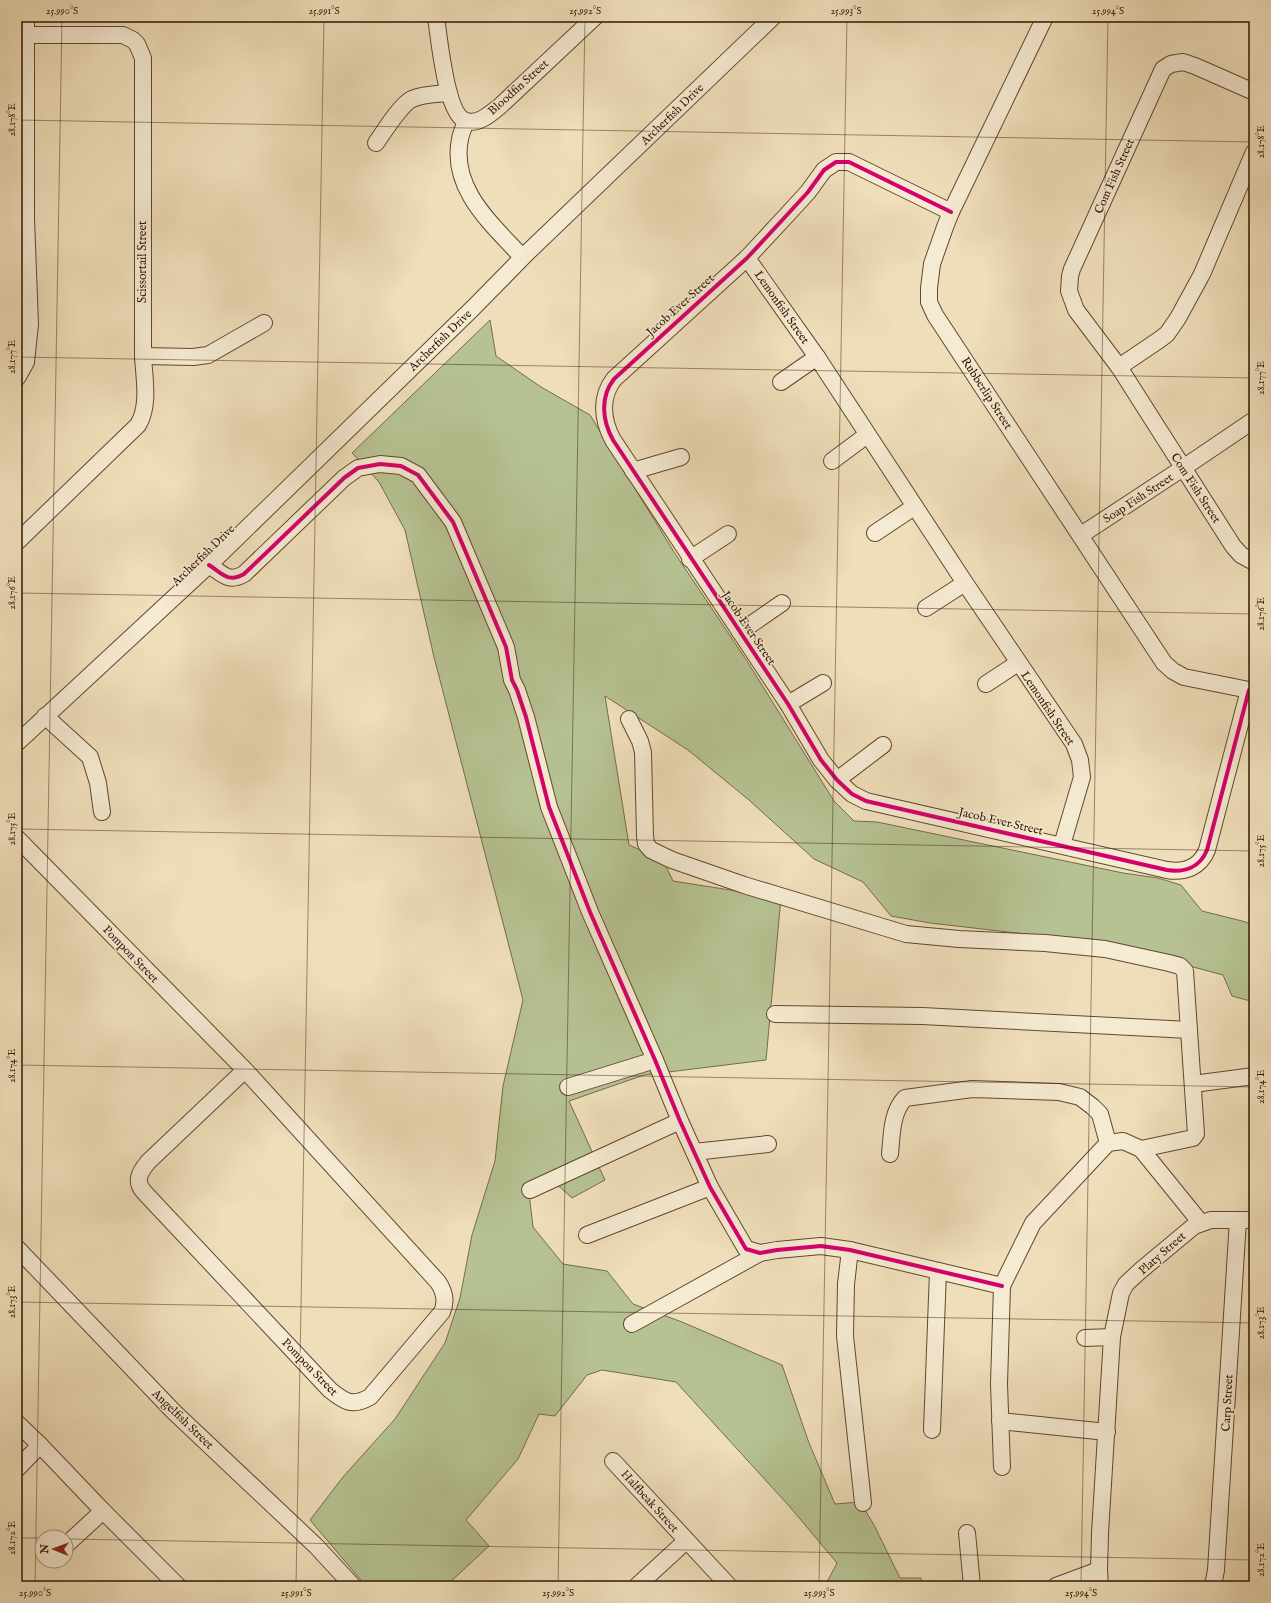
<svg xmlns="http://www.w3.org/2000/svg" width="1271" height="1603" font-family="'IM FELL English',serif">
  <style>
    .green { fill: #b6c292; stroke: #746c49 }
    .lines { fill: none; stroke-linecap: round; stroke-linejoin: round }
    .minor-casing { stroke: #60482e; stroke-width: 18 }
    .minor { stroke: #f5ead2; stroke-width: 16 }
    .cycleway-casing { stroke: #f5ead2; stroke-width: 6 }
    .cycleway { stroke: #d6006c; stroke-width: 4 }
    .ticks { fill: none; stroke: #311600; stroke-width: 1; stroke-opacity: 0.45 }
    .labels { text-anchor: middle; stroke-width: 3; stroke-linejoin: round; paint-order: stroke }
    .street-label { font-size: 12px; fill: #311600; stroke: #f5ead2 }
    .neatline { fill: none; stroke: #311600; stroke-width: 1.5 }
    .ticks-label { font-size: 10px; text-anchor: middle; fill: #311600 }
  </style>
  <rect width="100%" height="100%" fill="#efdeba"/>
  <filter id="stains"><feTurbulence type="fractalNoise" baseFrequency=".005" numOctaves="4"/><feColorMatrix values="0 0 0 0 .2 0 0 0 0 .09 0 0 0 0 .02 0 0 0 .5 -.17"/></filter>
  <radialGradient id="worn" r=".72"><stop offset=".6" stop-color="#630" stop-opacity="0"/><stop offset="1" stop-color="#630" stop-opacity=".3"/></radialGradient>
  <path class="green" d="M490 320 496 356 541 387 590 415 674 552 747 661 834 801 854 821 877 822 1123 873 1158 878 1181 885 1202 911 1246 922 1254 926V1002L1232 996 1223 975 1104 943 930 923 891 916 863 882 814 859 749 800 688 750 605 696 629 845 663 860 673 881 781 898 766 1060 644 1075 569 1101 605 1180 572 1198 552 1180 529 1193 533 1227 563 1264 607 1271 633 1304 682 1322 782 1365 809 1443 835 1504 860 1502 874 1525 900 1578H921V1586H825L837 1563 790 1507 676 1382 602 1370 587 1375 555 1416 539 1414 518 1459 466 1520 489 1546 446 1586H366L310 1520 343 1477 395 1419 445 1343 460 1298 472 1235 495 1161 503 1086 523 1000 434 657 405 530 379 482 352 453Z"/>
  <g class="lines">
    <defs>
      <g id="minor">
        <path d="M436 17C439 37 446 115 466 121 478 125 490 114 499 107L595 17"/>
        <path d="M1045 17 951 212 945 227 932 264 929 288V302L935 315 1164 663 1173 671 1184 677 1254 691"/>
        <path d="M1254 92 1195 66 1183 62 1171 64 1163 69 1072 269 1070 276 1069 291 1076 310 1119 367 1233 546 1241 555 1254 562"/>
        <path d="M466 121C464 127 461 133 460 139 450 189 492 224 522 257"/>
        <path d="M376 143C384 132 400 105 412 99 423 94 437 94 449 93"/>
        <path d="M951 212 849 162H836L824 170 808 192 786 216 747 258 614 379C600 397 602 420 613 440L788 704 821 760 837 780 852 794 866 801 1167 870C1185 873 1200 867 1207 850L1249 690"/>
        <path d="M747 258 817 357 965 583 1074 744 1080 760 1082 777 1062 845"/>
        <path d="M143 356 193 357 208 355 264 323"/>
        <path d="M1119 367 1159 340 1167 334 1178 318 1202 274 1254 152"/>
        <path d="M17 378 26 362 30 324 26 219V17"/>
        <path d="M781 382 817 357"/>
        <path d="M832 461 867 435"/>
        <path d="M633 471 681 457"/>
        <path d="M875 533 914 507"/>
        <path d="M1081 535 1183 468 1254 420"/>
        <path d="M17 542 138 425C150 405 144 378 143 356V58L137 44 133 40 123 35H26"/>
        <path d="M690 559 728 534"/>
        <path d="M209 565C223 574 228 583 244 574L344 478 358 468 380 464 401 466 418 475 453 522 506 647 512 680 517 690 526 717 549 807 590 912 655 1060 680 1121 710 1187 746 1249 760 1253 777 1250 821 1246 850 1250 1002 1286"/>
        <path d="M926 608 965 583"/>
        <path d="M740 632 782 603"/>
        <path d="M986 684 1018 663"/>
        <path d="M788 704 823 683"/>
        <path d="M45 716 90 757 98 783 102 812"/>
        <path d="M629 719 640 741 643 752 645 836 646 844 651 850 672 860 744 885 906 934 959 939 1045 943 1105 949 1169 963 1180 966 1185 971 1196 1134 1193 1138 1141 1149"/>
        <path d="M17 743 209 565 473 308 527 253 773 17"/>
        <path d="M837 780 883 745"/>
        <path d="M17 838 245 1070 438 1282C444 1291 447 1301 442 1312L370 1397C352 1407 345 1402 330 1390L144 1192C134 1181 140 1172 148 1162L245 1070"/>
        <path d="M775 1014 922 1016 1189 1030"/>
        <path d="M1193 1084 1254 1076"/>
        <path d="M568 1087 655 1060"/>
        <path d="M694 1152 768 1144"/>
        <path d="M890 1154C892 1135 891 1113 905 1098L972 1089 1059 1092 1080 1097 1093 1107 1100 1114 1108 1143"/>
        <path d="M530 1190 680 1121"/>
        <path d="M587 1235 710 1187"/>
        <path d="M17 1248 174 1412 316 1546 353 1586"/>
        <path d="M850 1250 846 1284 845 1336 863 1503"/>
        <path d="M632 1324 760 1253"/>
        <path d="M1085 1338 1112 1337"/>
        <path d="M1000 1421 1107 1432"/>
        <path d="M17 1423 40 1445 103 1511 178 1586"/>
        <path d="M932 1430 938 1271"/>
        <path d="M613 1461 729 1586"/>
        <path d="M1002 1467 999 1384 1002 1286 1033 1223 1108 1143 1123 1141 1141 1149 1201 1223"/>
        <path d="M17 1469 40 1445"/>
        <path d="M967 1533 972 1586"/>
        <path d="M66 1545 103 1511"/>
        <path d="M637 1586 686 1541"/>
        <path d="M1056 1586 1099 1570"/>
        <path d="M1100 1586 1099 1570 1100 1533 1112 1337 1121 1293 1126 1284 1140 1271 1194 1226 1211 1220H1254"/>
        <path d="M1213 1586 1216 1570 1238 1220"/>
      </g>
    </defs>
    <use href="#minor" class="minor-casing"/>
    <use href="#minor" class="minor"/>
    <defs>
      <g id="cycleway">
        <path d="M951 212 849 162H836L824 170 808 192 786 216 747 258 614 379C600 397 602 420 613 440L788 704 821 760 837 780 852 794 866 801 1167 870C1185 873 1200 867 1207 850L1249 690"/>
        <path d="M209 565C223 574 228 583 244 574L344 478 358 468 380 464 401 466 418 475 453 522 506 647 512 680 517 690 526 717 549 807 590 912 655 1060 680 1121 710 1187 746 1249 760 1253 777 1250 821 1246 850 1250 1002 1286"/>
      </g>
    </defs>
    <use href="#cycleway" class="cycleway-casing"/>
    <use href="#cycleway" class="cycleway"/>
  </g>
  <path class="ticks" d="M17 120 1254 142M17 357 1254 378M17 593 1254 614M17 829 1254 851M17 1065 1254 1087M17 1302 1254 1323M17 1538H42M66 1539 1254 1560M35 1586 62 17M296 1586 324 17M558 1586 585 17M819 1586 847 17M1081 1586 1108 17"/>
  <g class="labels">
    <g class="street-label">
      <text transform="translate(518 87) rotate(-42)" y="4">Bloodfin Street</text>
      <text transform="translate(672 114) rotate(-44)" y="4">Archerfish Drive</text>
      <text transform="translate(1114 176) rotate(-66)" y="4">Com Fish Street</text>
      <text transform="translate(142 262) rotate(-90)" y="4">Scissortail Street</text>
      <text transform="translate(680 305) rotate(-42)" y="4">Jacob Ever Street</text>
      <text transform="translate(782 307) rotate(55)" y="4">Lemonfish Street</text>
      <text transform="translate(440 340) rotate(-44)" y="4">Archerfish Drive</text>
      <text transform="translate(987 393) rotate(57)" y="4">Rubberlip Street</text>
      <text transform="translate(1196 488) rotate(57)" y="4">Com Fish Street</text>
      <text transform="translate(1138 498) rotate(-33)" y="4">Soap Fish Street</text>
      <text transform="translate(203 555) rotate(-44)" y="4">Archerfish Drive</text>
      <text transform="translate(749 628) rotate(56)" y="4">Jacob Ever Street</text>
      <text transform="translate(1048 708) rotate(56)" y="4">Lemonfish Street</text>
      <text transform="translate(1001 821) rotate(13)" y="4">Jacob Ever Street</text>
      <text transform="translate(131 954) rotate(46)" y="4">Pompon Street</text>
      <text transform="translate(1162 1253) rotate(-41)" y="4">Platy Street</text>
      <text transform="translate(310 1367) rotate(46)" y="4">Pompon Street</text>
      <text transform="translate(1227 1403) rotate(-87)" y="4">Carp Street</text>
      <text transform="translate(183 1419) rotate(44)" y="4">Angelfish Street</text>
      <text transform="translate(650 1501) rotate(48)" y="4">Halfbeak Street</text>
    </g>
  </g>
  <rect width="1271" height="1603" fill="none" stroke="#efdeba" stroke-width="44"/>
  <g transform="translate(54 1549) rotate(271)"><circle r="19" fill="#f5ead2" stroke="#a7957e"/>
  <path d="M0-3L7 15L0 10L-7 15Z" fill="#8f2418"/>
  <text y="-6" font-size="11" font-weight="bold" text-anchor="middle" fill="#311600">N</text>
  </g>
  <rect x="22" y="22" width="1227" height="1559" class="neatline"/>
  <g class="ticks-label">
    <text x="62" y="14">25.990°S</text>
    <text x="324" y="14">25.991°S</text>
    <text x="585" y="14">25.992°S</text>
    <text x="846" y="14">25.993°S</text>
    <text x="1108" y="14">25.994°S</text>
    <text transform="translate(11 120) rotate(-90)" y="4">28.178°E</text>
    <text transform="translate(1260 142) rotate(-90)" y="4">28.178°E</text>
    <text transform="translate(11 357) rotate(-90)" y="4">28.177°E</text>
    <text transform="translate(1260 378) rotate(-90)" y="4">28.177°E</text>
    <text transform="translate(11 593) rotate(-90)" y="4">28.176°E</text>
    <text transform="translate(1260 614) rotate(-90)" y="4">28.176°E</text>
    <text transform="translate(11 829) rotate(-90)" y="4">28.175°E</text>
    <text transform="translate(1260 851) rotate(-90)" y="4">28.175°E</text>
    <text transform="translate(11 1066) rotate(-90)" y="4">28.174°E</text>
    <text transform="translate(1260 1087) rotate(-90)" y="4">28.174°E</text>
    <text transform="translate(11 1302) rotate(-90)" y="4">28.173°E</text>
    <text transform="translate(1260 1323) rotate(-90)" y="4">28.173°E</text>
    <text transform="translate(11 1538) rotate(-90)" y="4">28.172°E</text>
    <text transform="translate(1260 1560) rotate(-90)" y="4">28.172°E</text>
    <text x="35" y="1596">25.990°S</text>
    <text x="296" y="1596">25.991°S</text>
    <text x="558" y="1596">25.992°S</text>
    <text x="819" y="1596">25.993°S</text>
    <text x="1081" y="1596">25.994°S</text>
  </g>
  <rect width="100%" height="100%" filter="url(#stains)"/>
  <rect width="100%" height="100%" fill="url(#worn)"/>
</svg>
